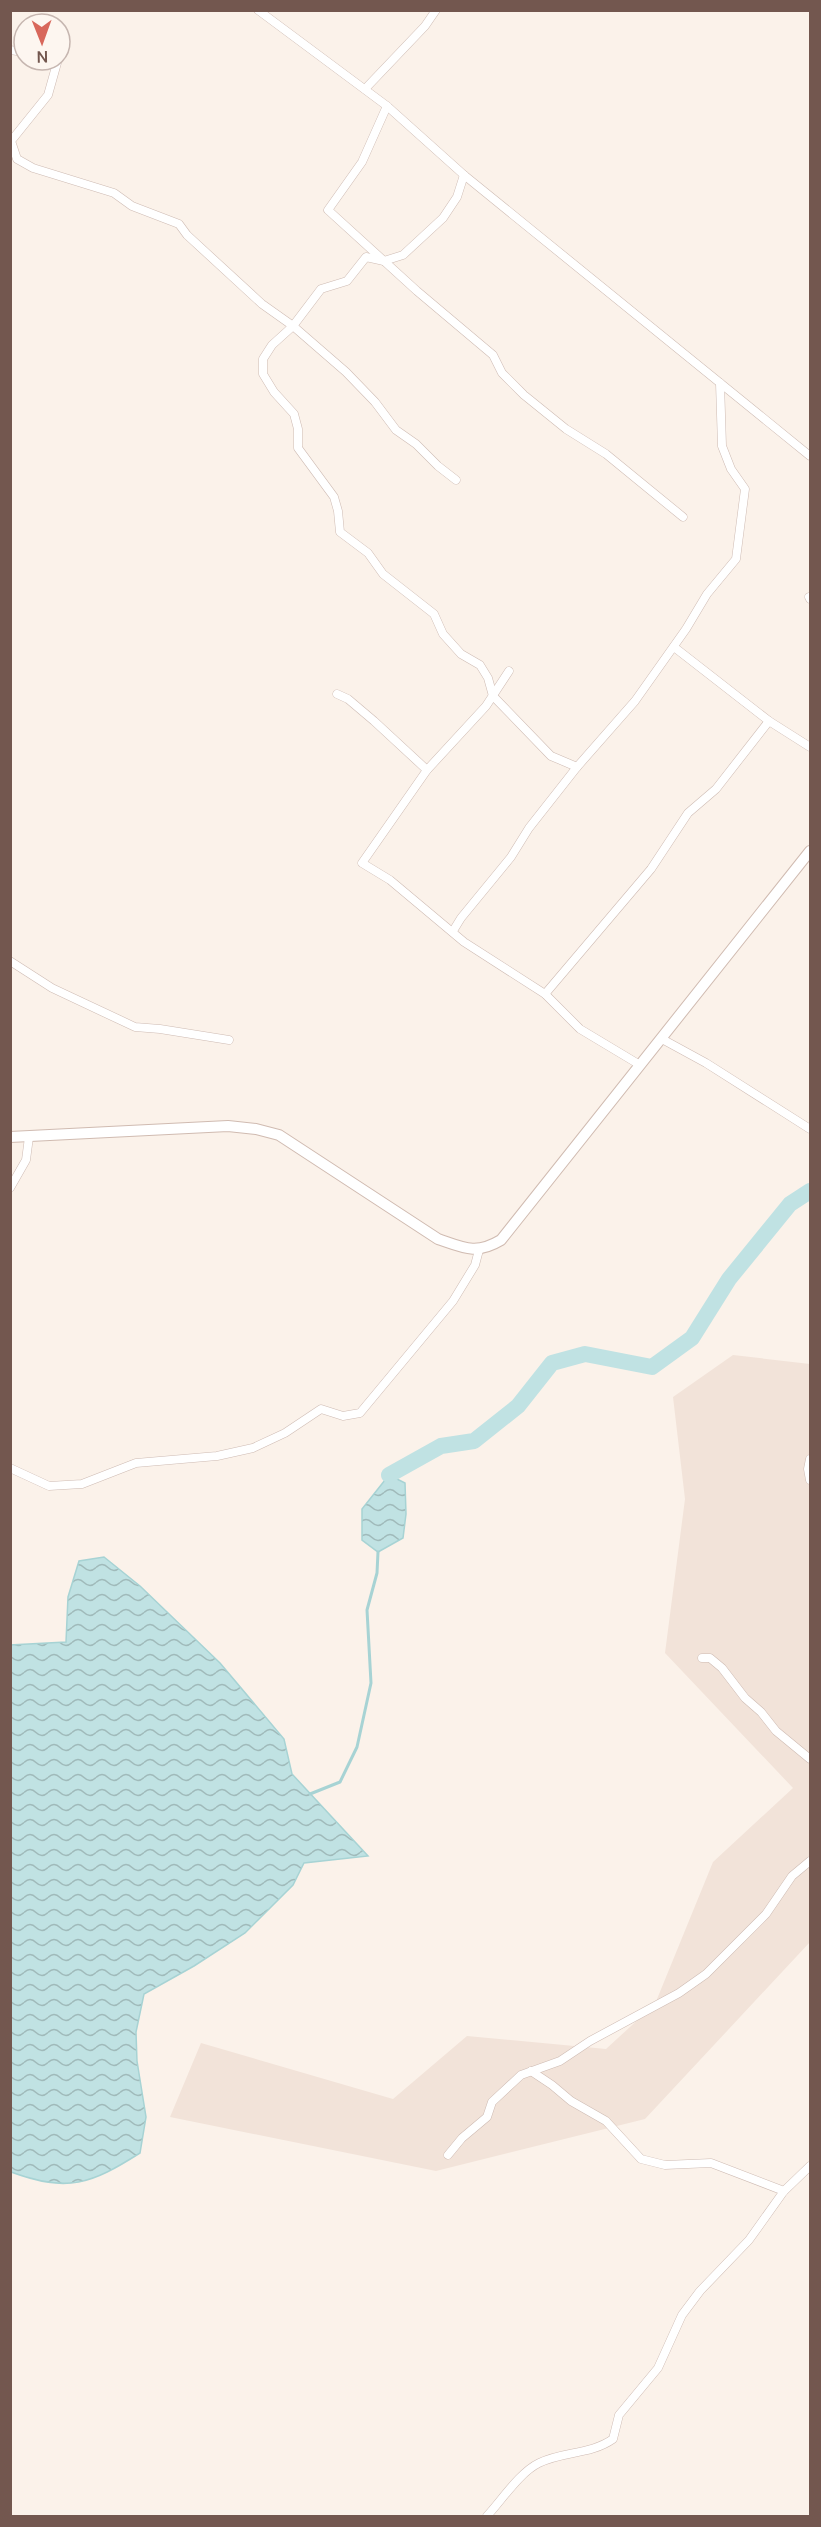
<svg xmlns="http://www.w3.org/2000/svg" width="821" height="2527" font-family="Manrope,sans-serif">
  <style>
    .residential { fill: #f2e3d9 }
    .water { fill: url(#water-waves); stroke: #a7d3d4; stroke-width: 1.5 }
    .lines { fill: none; stroke-linecap: round; stroke-linejoin: round }
    .stream { stroke: #a7d3d4; stroke-width: 3 }
    .river { stroke: #c0e2e3; stroke-width: 16 }
    .street-casing { stroke: #cebbb3; stroke-width: 9 }
    .secondary-casing { stroke: #d0bbb1; stroke-width: 12 }
    .street { stroke: #fff; stroke-width: 8 }
    .secondary { stroke: #fff; stroke-width: 10 }
  </style>
  <defs>
    <pattern id="water-waves" width="16" height="10" patternUnits="userSpaceOnUse" patternTransform="scale(1.5)"><rect width="16" height="10" fill="#c0e2e3"/><path d="M0 5q4-4 8 0t8 0" fill="none" stroke="#a0baba"/></pattern>
  </defs>
  <rect width="100%" height="100%" fill="#fbf2ea"/>
  <path class="residential" d="M733 1355 810 1364V1942L645 2119 436 2171 170 2117 201 2043 393 2099 467 2036 606 2049 655 2004 713 1862 793 1788 665 1653 685 1499 673 1397Z"/>
  <g class="water">
    <path d="M389 1475 405 1483 406 1514 403 1538 378 1552 362 1540V1509Z"/>
    <path d="M104 1557 140 1586 220 1663 284 1739 292 1774 368 1856 304 1863 293 1885 245 1933 194 1966 144 1994 136 2032 137 2061 146 2117 140 2153C91 2184 68 2193 11 2172L10 1645 66 1642 68 1597 79 1561Z"/>
  </g>
  <g class="lines">
    <path class="stream" d="M310 1794 340 1782 357 1747 371 1683 367 1610 377 1573 378 1552"/>
    <path class="river" d="M389 1475 441 1446 474 1441 518 1406 552 1363 585 1354 652 1367 692 1338 729 1279 790 1204 810 1191"/>
    <defs>
      <g id="street">
        <path d="M258 10 387 106 464 175 810 456"/>
        <path d="M10 50 24 52"/>
        <path d="M50 60 57 63 48 95 11 141 17 159 33 168 114 193 132 206 179 224 187 235 262 304 293 326 346 372 375 402 396 430 416 444 438 466 456 480"/>
        <path d="M365 89 425 26 436 10"/>
        <path d="M387 106 362 162 328 210 417 291 493 355 502 373 524 395 566 429 606 454 683 517"/>
        <path d="M464 175 457 197 443 218 403 255 384 261 366 257 347 281 321 289 293 326 272 345 263 359V374L274 392 294 414 298 429V448L334 497 338 511 340 532 368 553 383 574 434 614 443 634 461 654 480 665 488 678 493 696 551 756 577 767"/>
        <path d="M809 597 810 599"/>
        <path d="M674 647 769 721 810 747"/>
        <path d="M509 671 486 706 427 770 362 863 390 880 464 942 545 994 580 1029 640 1065"/>
        <path d="M337 694 348 699 374 721 427 770"/>
        <path d="M453 931 461 918 511 857 529 828 577 767 635 701 686 629 707 594 736 559 745 489 731 469 722 446 720 383"/>
        <path d="M10 961 52 988 135 1027 160 1029 229 1040"/>
        <path d="M545 994 651 869 688 813 716 789 769 721"/>
        <path d="M662 1039 706 1063 810 1129"/>
        <path d="M10 1188 26 1160 29 1137"/>
        <path d="M810 1459 808 1469 810 1480"/>
        <path d="M10 1468 49 1486 82 1484 136 1463 217 1456 253 1448 285 1433 321 1409 343 1416 360 1413 453 1301 475 1265 479 1250"/>
        <path d="M702 1658H710L722 1668 745 1698 761 1712 776 1731 810 1759"/>
        <path d="M531 2071 552 2085 571 2101 606 2121 641 2159 665 2165 711 2163 784 2191"/>
        <path d="M448 2155 462 2138 487 2117 492 2102 521 2075 560 2061 590 2041 679 1993 706 1974 766 1914 792 1876 810 1861"/>
        <path d="M487 2516C501 2501 520 2472 539 2463 563 2451 590 2455 613 2439L619 2415 658 2368 682 2315 700 2291 749 2240 784 2191 810 2166"/>
      </g>
      <path id="secondary" d="M10 1137 228 1126 256 1129 279 1135 438 1239C464 1248 476 1255 501 1240L810 851"/>
    </defs>
    <use href="#street" class="street-casing"/>
    <use href="#secondary" class="secondary-casing"/>
    <use href="#street" class="street"/>
    <use href="#secondary" class="secondary"/>
  </g>
  <rect width="821" height="2527" fill="none" stroke="#73574f" stroke-width="24"/>
  <g transform="translate(42 42) rotate(179)"><circle r="28" fill="#fdf6f0" stroke="#c6b6b0" stroke-width="1.5"/>
  <path d="M0-4.5L10 22L0 15L-10 22Z" fill="#d8675b"/>
  <text y="-9" font-size="16" font-weight="bold" text-anchor="middle" fill="#73574f">N</text>
  </g>
</svg>
